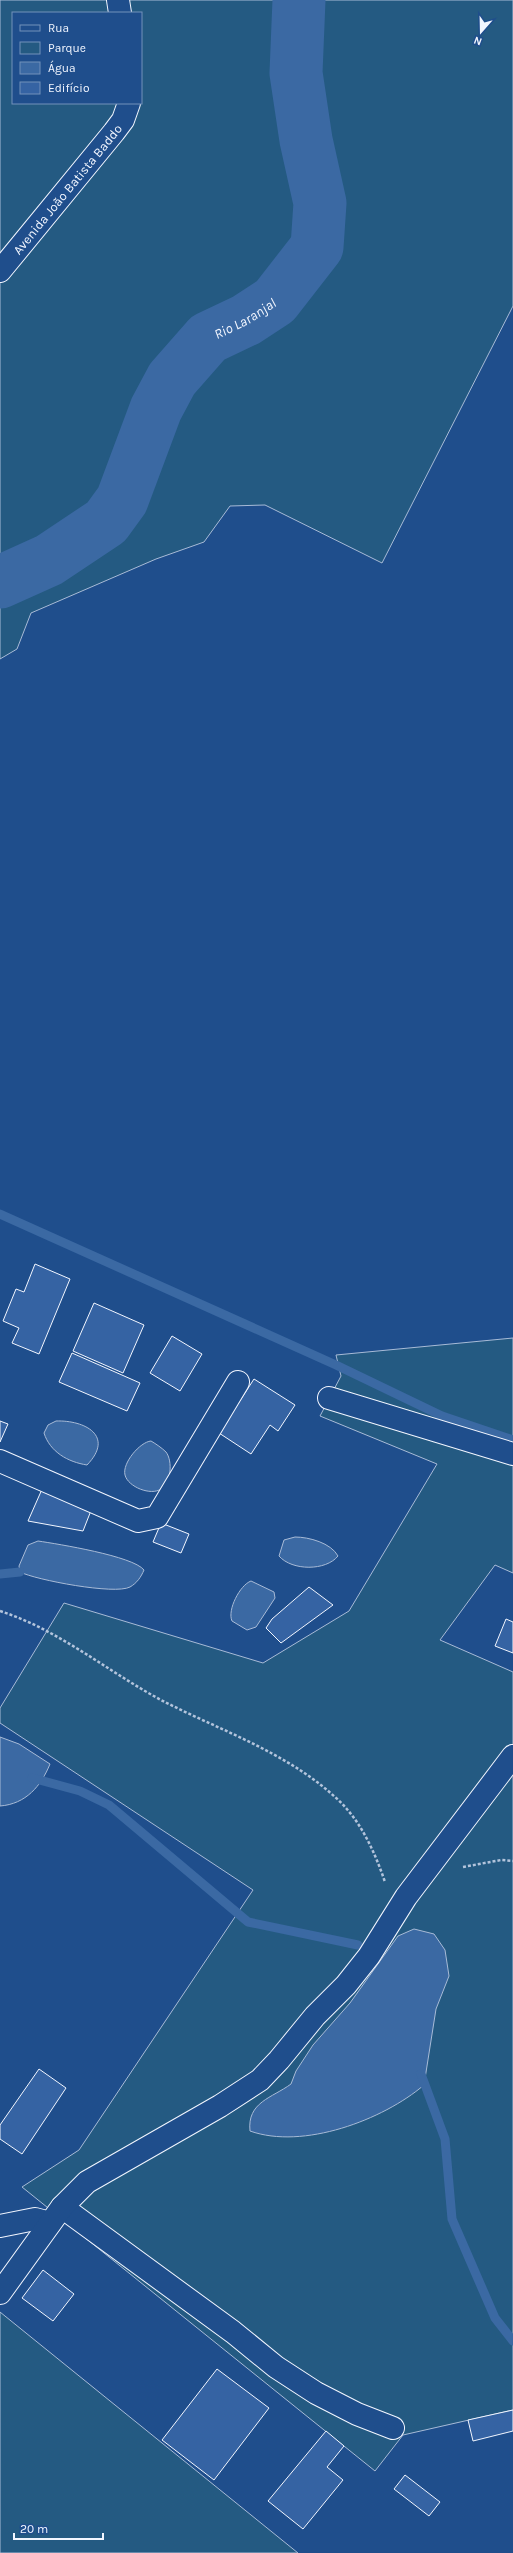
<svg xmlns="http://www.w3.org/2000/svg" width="513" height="2553" font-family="Karla,sans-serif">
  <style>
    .green { fill: #245a82; stroke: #a8bbd7; fill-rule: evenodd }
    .water { fill: #3b69a3; stroke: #a8bbd7 }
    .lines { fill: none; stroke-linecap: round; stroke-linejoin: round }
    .stream { stroke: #3b69a3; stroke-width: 9 }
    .river { stroke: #3b69a3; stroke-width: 53 }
    .building { fill: #3563a3; stroke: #f2f6ff }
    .minor-casing { stroke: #f2f6ff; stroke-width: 24 }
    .path { stroke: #b3c4dc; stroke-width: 2.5; stroke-dasharray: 3 2; stroke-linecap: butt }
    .minor { stroke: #1f4e8c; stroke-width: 22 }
    .labels { text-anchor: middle; stroke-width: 3; stroke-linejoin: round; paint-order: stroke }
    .street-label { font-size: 13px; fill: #f2f6ff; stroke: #1f4e8c }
    .water-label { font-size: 14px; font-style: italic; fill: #f2f6ff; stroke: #1f4e8c }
  </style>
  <rect width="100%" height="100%" fill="#1f4e8c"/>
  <g class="green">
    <path d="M0 0H513V306L382 563 265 505 230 506 204 542 156 559 31 613 17 649 0 659ZM13 13H141V103H13Z"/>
    <path d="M513 1338V1573L495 1565 440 1640 513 1672V2410L403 2435 375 2471 22 2187 79 2150 253 1890 0 1723V1708L64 1603 263 1663 349 1611 437 1464 320 1416 341 1376 336 1355Z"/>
    <path d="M0 2312 298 2553H0Z"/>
  </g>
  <g class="water">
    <path d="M56 1421C85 1420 115 1436 87 1465 68 1462 50 1452 44 1433L48 1425Z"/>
    <path d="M151 1441C156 1444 162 1448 166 1452 173 1461 171 1484 161 1489 151 1496 128 1487 125 1475 122 1463 140 1442 151 1441Z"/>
    <path d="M295 1537C309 1537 331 1543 338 1556 326 1571 292 1571 279 1556L284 1540Z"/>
    <path d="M38 1541C58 1544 133 1556 144 1570 141 1577 137 1583 130 1587 115 1595 36 1580 20 1572L19 1566 28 1545Z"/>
    <path d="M251 1581 274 1592 275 1598 256 1627 247 1630 232 1621C227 1610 240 1585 251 1581Z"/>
    <path d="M0 1737 19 1744 50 1764C41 1786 26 1804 0 1806Z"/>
    <path d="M414 1929 434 1934 445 1950 449 1976 436 2009 424 2085C383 2120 303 2150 250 2131 247 2102 272 2098 291 2084L296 2071 313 2045 350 2003 398 1936Z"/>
  </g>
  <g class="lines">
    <g class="stream">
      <path d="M0 1214 336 1365 442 1416 513 1440"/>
      <path d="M0 1574 20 1572"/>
      <path d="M32 1778 80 1791 109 1805 248 1922 358 1945"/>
      <path d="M421 2074 445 2139 452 2219 495 2318 513 2341"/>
    </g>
    <path class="river" id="s1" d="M0 582 49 560 106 522 122 500 156 409 172 379 208 338 246 320 275 301 317 247 320 203 306 140 296 73 299 0"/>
  </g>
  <g class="building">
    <path d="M35 1264 70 1279 39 1354 12 1343 19 1328 3 1321 16 1289 24 1292Z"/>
    <path d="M94 1303 144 1325 123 1373 73 1351Z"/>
    <path d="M172 1336 202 1354 180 1391 150 1373Z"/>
    <path d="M72 1353 140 1383 127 1411 59 1382Z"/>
    <path d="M254 1379 295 1405 278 1431 270 1425 251 1454 219 1433Z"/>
    <path d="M0 1421 8 1424 0 1442Z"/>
    <path d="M43 1487 92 1508 83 1531 28 1521Z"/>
    <path d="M161 1523 189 1534 181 1553 153 1542Z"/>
    <path d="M309 1587 333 1605 281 1643 266 1628 272 1619Z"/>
    <path d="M506 1619 513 1622V1653L495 1646Z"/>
    <path d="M39 2069 66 2088 22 2154 0 2139V2125Z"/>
    <path d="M43 2270 74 2294 53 2321 22 2298Z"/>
    <path d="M217 2369 269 2408 214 2480 162 2440Z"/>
    <path d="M513 2410V2431L473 2441 468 2420Z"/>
    <path d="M326 2431 344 2446 327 2467 343 2480 303 2529 268 2501Z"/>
    <path d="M405 2475 440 2502 429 2516 394 2489Z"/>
  </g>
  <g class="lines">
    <defs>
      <g id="minor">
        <path d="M118 0 120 13"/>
        <path id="s2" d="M0 271 114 132 123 120 129 103"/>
        <path d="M329 1398 513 1454"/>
        <path d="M0 1461 138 1521 157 1517 238 1382"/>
        <path d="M62 2207 233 2332 276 2367 316 2393 357 2414 393 2428"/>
        <path d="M0 2226 35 2219 50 2223"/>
        <path d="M0 2293 62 2207 87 2182 220 2106 260 2080 279 2060 315 2016 346 1985 369 1956 406 1897 513 1756"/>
      </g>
    </defs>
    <use href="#minor" class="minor-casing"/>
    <g class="path">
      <path d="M0 1611C59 1630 107 1671 161 1700 219 1730 286 1752 335 1797 360 1819 374 1850 385 1882"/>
      <path d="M463 1867 501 1860 513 1861"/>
    </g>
    <use href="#minor" class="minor"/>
  </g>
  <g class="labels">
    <g class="street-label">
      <text dy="5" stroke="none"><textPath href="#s2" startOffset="106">Avenida João Batista Baddo</textPath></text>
    </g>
    <g class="water-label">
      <text dy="5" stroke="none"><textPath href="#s1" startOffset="377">Rio Laranjal</textPath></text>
    </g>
  </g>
  <rect x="12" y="12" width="130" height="92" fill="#1f4e8c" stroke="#7391ba"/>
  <rect x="20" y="25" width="20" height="6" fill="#1f4e8c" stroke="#7391ba"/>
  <text x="48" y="32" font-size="12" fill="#f2f6ff">Rua</text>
  <rect x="20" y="42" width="20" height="12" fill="#245a82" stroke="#7391ba"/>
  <text x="48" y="52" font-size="12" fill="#f2f6ff">Parque</text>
  <rect x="20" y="62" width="20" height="12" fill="#3b69a3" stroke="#7391ba"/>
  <text x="48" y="72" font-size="12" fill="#f2f6ff">Água</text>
  <rect x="20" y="82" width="20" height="12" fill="#3563a3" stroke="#7391ba"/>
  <text x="48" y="92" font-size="12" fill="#f2f6ff">Edifício</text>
  <g transform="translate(481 32) rotate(200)" stroke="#1f4e8c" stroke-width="3" paint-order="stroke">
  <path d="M0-3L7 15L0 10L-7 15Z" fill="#f2f6ff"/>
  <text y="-6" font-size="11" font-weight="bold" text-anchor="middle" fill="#f2f6ff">N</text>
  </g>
  <path d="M14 2533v6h89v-6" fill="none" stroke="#f2f6ff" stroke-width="2"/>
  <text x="20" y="2533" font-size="12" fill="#f2f6ff" stroke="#1f4e8c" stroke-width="3" paint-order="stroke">20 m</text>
</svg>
